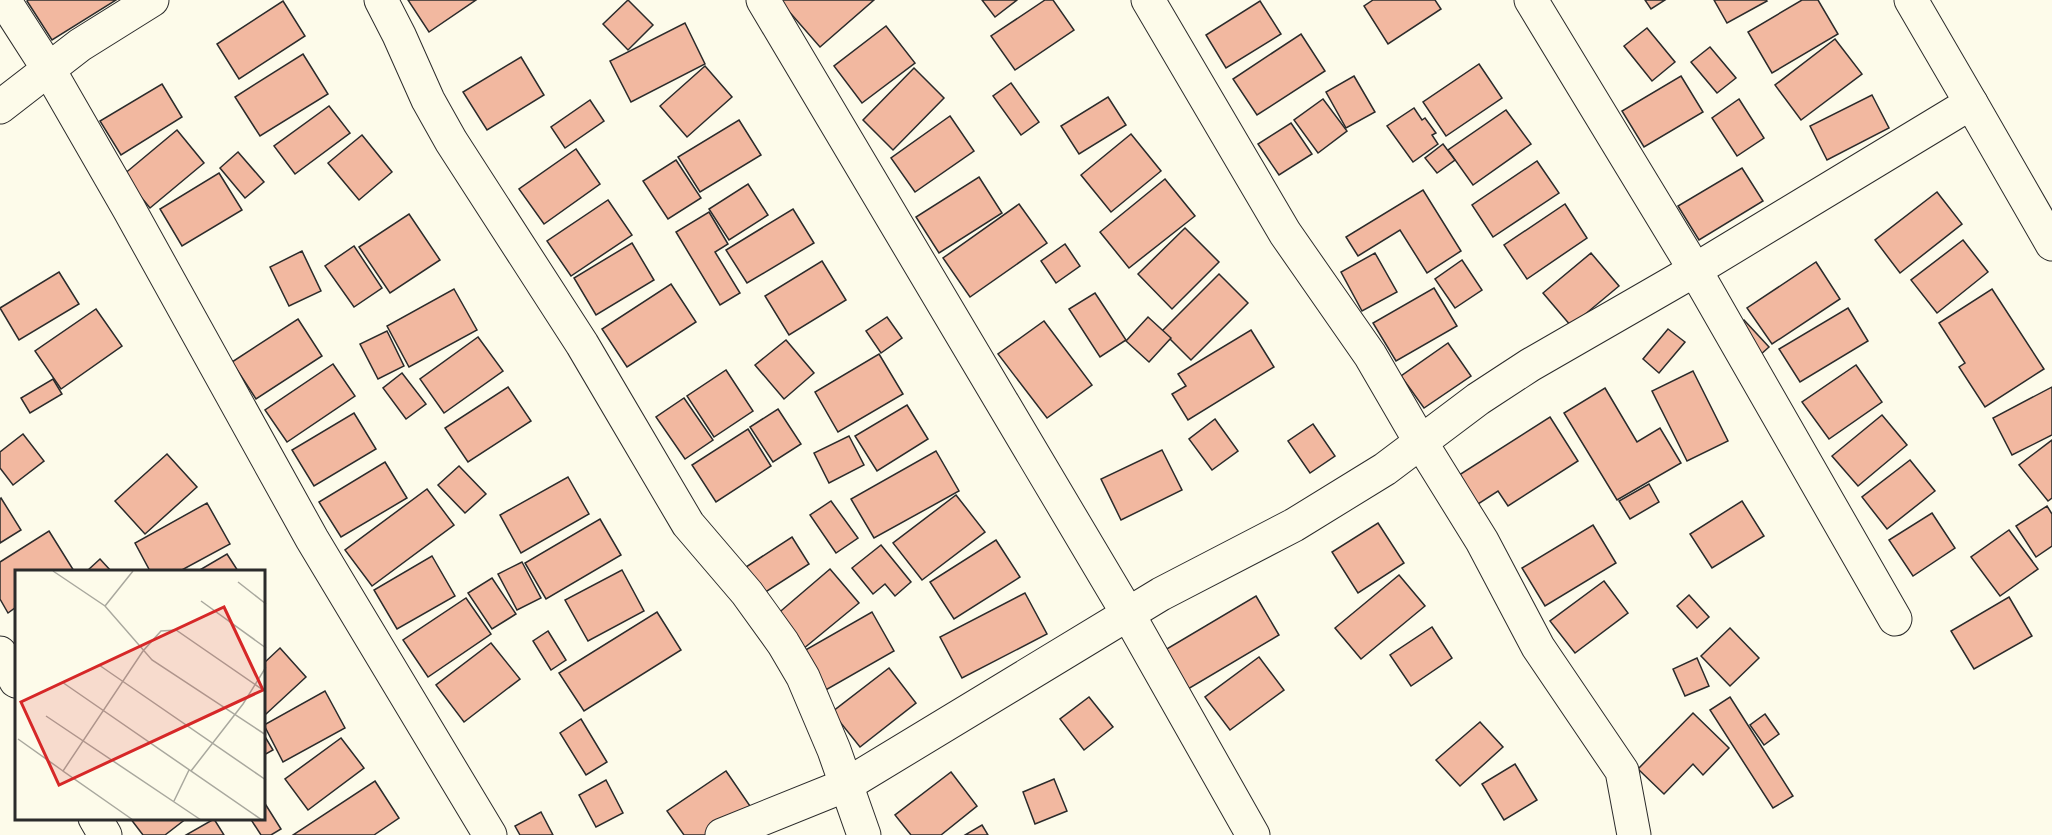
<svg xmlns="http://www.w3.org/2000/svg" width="2052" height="835" font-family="Jost,sans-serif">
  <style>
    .building { fill: #f2b8a0; stroke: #2b2b2b; stroke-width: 1.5 }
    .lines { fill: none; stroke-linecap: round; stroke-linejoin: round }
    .minor-casing { stroke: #2b2b2b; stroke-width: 35 }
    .minor { stroke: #fdfbea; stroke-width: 33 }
    .inset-road { fill: none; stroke: #a9a89e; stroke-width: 1.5 }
    .view { fill: #d62828; fill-opacity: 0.15; stroke: #d62828; stroke-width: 3 }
    .inset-edge { fill: none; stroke: #2b2b2b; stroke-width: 3 }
  </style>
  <rect width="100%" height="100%" fill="#fdfbea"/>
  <g class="building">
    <path d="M28 0H116L52 40 27 1Z"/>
    <path d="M408 0H476L429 32Z"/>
    <path d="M628 0 653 25 628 50 603 24Z"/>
    <path d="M779 0H874L820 47Z"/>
    <path d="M982 0H1017L995 17Z"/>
    <path d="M1045 0H1053L1074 30 1015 70 991 36Z"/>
    <path d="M1373 0H1435L1441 9 1388 44 1364 6Z"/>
    <path d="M1645 0H1665L1651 9Z"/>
    <path d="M1714 0H1766L1767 1 1727 23Z"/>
    <path d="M1802 0H1818L1838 34 1772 73 1748 32Z"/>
    <path d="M283 1 305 36 239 79 217 44Z"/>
    <path d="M1260 1 1281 34 1226 68 1206 35Z"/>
    <path d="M685 23 705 64 631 102 610 61Z"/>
    <path d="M886 26 915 63 862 103 834 66Z"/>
    <path d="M1647 28 1675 62 1652 81 1624 46Z"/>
    <path d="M1301 34 1325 71 1257 115 1233 79Z"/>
    <path d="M1835 39 1862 74 1801 120 1775 85Z"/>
    <path d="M1710 47 1736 78 1717 93 1691 62Z"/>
    <path d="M303 54 328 94 260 136 235 97Z"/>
    <path d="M521 57 544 95 487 130 463 92Z"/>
    <path d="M1479 64 1502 98 1446 136 1423 102Z"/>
    <path d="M705 66 732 97 687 137 660 106Z"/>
    <path d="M914 68 944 98 893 150 863 120Z"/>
    <path d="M1354 76 1375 112 1346 128 1326 92Z"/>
    <path d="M1681 76 1703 112 1644 147 1622 111Z"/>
    <path d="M1011 83 1039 122 1021 135 993 96Z"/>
    <path d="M162 84 182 117 121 155 100 121Z"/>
    <path d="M1872 95 1889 128 1827 160 1810 126Z"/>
    <path d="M1108 97 1126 125 1079 154 1061 126Z"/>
    <path d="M1323 99 1347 131 1318 153 1294 120Z"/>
    <path d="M1739 99 1764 138 1737 156 1712 118Z"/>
    <path d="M590 100 604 121 565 148 551 127Z"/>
    <path d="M329 106 350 133 295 174 274 146Z"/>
    <path d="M1414 108 1422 120 1425 118 1436 133 1432 135 1438 144 1413 162 1387 126Z"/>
    <path d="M1506 110 1531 144 1473 185 1448 150Z"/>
    <path d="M950 116 974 151 915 192 891 158Z"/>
    <path d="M739 120 761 155 700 192 678 157Z"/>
    <path d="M1291 123 1312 154 1279 175 1258 144Z"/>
    <path d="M177 130 204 163 150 208 123 175Z"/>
    <path d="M1131 134 1161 171 1111 212 1081 175Z"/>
    <path d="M362 135 392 172 359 200 328 163Z"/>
    <path d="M1443 144 1455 160 1437 173 1425 158Z"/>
    <path d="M576 149 600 184 544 224 519 189Z"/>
    <path d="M238 152 264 182 245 198 220 168Z"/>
    <path d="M676 160 701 198 668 219 643 181Z"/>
    <path d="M1537 161 1559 193 1493 237 1472 205Z"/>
    <path d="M1742 168 1763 201 1699 240 1678 206Z"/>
    <path d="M219 173 242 210 182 246 160 209Z"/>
    <path d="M979 177 1002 213 939 253 916 217Z"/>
    <path d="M1165 179 1195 216 1129 268 1100 232Z"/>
    <path d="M748 184 768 215 729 240 709 209Z"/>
    <path d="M1423 190 1461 251 1427 273 1400 230 1358 256 1346 237Z"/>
    <path d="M1937 192 1962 224 1900 273 1875 240Z"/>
    <path d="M608 200 632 235 571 276 547 241Z"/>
    <path d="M1019 204 1047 243 970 297 943 258Z"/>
    <path d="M1565 204 1587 238 1527 279 1504 245Z"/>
    <path d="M793 209 814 243 747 283 726 250Z"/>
    <path d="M709 212 728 244 715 252 740 293 720 305 676 232Z"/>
    <path d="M409 214 440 260 390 293 359 247Z"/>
    <path d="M1185 228 1219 262 1172 309 1138 274Z"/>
    <path d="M1963 240 1988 272 1937 313 1911 280Z"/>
    <path d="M632 243 654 280 596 315 574 278Z"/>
    <path d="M1065 244 1080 266 1056 283 1041 261Z"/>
    <path d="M354 246 382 288 354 307 325 266Z"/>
    <path d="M302 251 321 291 289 306 270 267Z"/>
    <path d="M1375 253 1397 292 1362 311 1341 272Z"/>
    <path d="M1591 253 1619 286 1571 326 1543 293Z"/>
    <path d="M1462 260 1482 290 1455 308 1435 279Z"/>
    <path d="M822 261 846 300 789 335 765 296Z"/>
    <path d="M1816 262 1840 299 1772 344 1747 308Z"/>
    <path d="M59 272 79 304 19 340 0 308Z"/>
    <path d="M1219 274 1248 303 1191 360 1162 331Z"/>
    <path d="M671 284 696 322 627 367 602 329Z"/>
    <path d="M1434 288 1457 326 1396 361 1373 323Z"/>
    <path d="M454 289 477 330 409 367 387 326Z"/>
    <path d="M1992 289 2044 369 1985 407 1959 367 1965 363 1939 323Z"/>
    <path d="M1095 293 1126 340 1100 357 1069 309Z"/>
    <path d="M1848 308 1868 341 1800 382 1779 349Z"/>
    <path d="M96 309 122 346 61 389 35 351Z"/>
    <path d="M887 317 902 338 881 353 866 331Z"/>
    <path d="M1148 317 1171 338 1149 362 1126 341Z"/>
    <path d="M298 319 322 356 256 399 232 362Z"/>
    <path d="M1744 320 1769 347 1750 364 1725 337Z"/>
    <path d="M1044 321 1092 385 1047 418 998 354Z"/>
    <path d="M1668 329 1685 342 1659 373 1643 359Z"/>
    <path d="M1251 330 1274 367 1188 420 1172 394 1186 386 1178 374Z"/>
    <path d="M387 331 404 366 378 379 360 344Z"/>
    <path d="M478 337 503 371 444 413 420 379Z"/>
    <path d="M786 340 814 373 784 399 755 365Z"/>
    <path d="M1448 343 1471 376 1424 408 1401 376Z"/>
    <path d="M879 354 903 394 838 432 815 392Z"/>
    <path d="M333 364 355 396 287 442 265 410Z"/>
    <path d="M1856 365 1882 402 1829 439 1802 402Z"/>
    <path d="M726 370 753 411 714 437 687 396Z"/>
    <path d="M1693 371 1728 441 1687 461 1652 391Z"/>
    <path d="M402 373 426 404 406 419 383 388Z"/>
    <path d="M53 379 62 394 30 413 21 398Z"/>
    <path d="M508 387 531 421 468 462 445 428Z"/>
    <path d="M2052 387V435L2012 455 1993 418Z"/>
    <path d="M1605 388 1637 442 1660 428 1681 463 1617 500 1564 413Z"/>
    <path d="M684 398 713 440 685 459 656 417Z"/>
    <path d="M907 405 928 439 877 471 855 436Z"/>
    <path d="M778 409 801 444 773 462 750 427Z"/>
    <path d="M354 413 376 449 314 486 292 450Z"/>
    <path d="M1882 415 1907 445 1858 486 1832 456Z"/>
    <path d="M1550 417 1578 461 1508 506 1498 491 1475 506 1456 477Z"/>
    <path d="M1215 419 1238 451 1212 470 1189 439Z"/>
    <path d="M1313 424 1335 456 1310 473 1288 441Z"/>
    <path d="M748 429 771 466 716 502 692 465Z"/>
    <path d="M23 434 44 461 13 485 0 468V452Z"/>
    <path d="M849 436 864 465 829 483 814 453Z"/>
    <path d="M2052 440V498L2048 501 2019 465Z"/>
    <path d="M1162 450 1182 490 1121 520 1101 479Z"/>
    <path d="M936 451 959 491 874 538 851 499Z"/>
    <path d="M167 454 197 487 145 534 115 501Z"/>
    <path d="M1910 460 1935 491 1887 529 1862 497Z"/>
    <path d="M385 462 407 498 341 537 319 502Z"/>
    <path d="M459 466 486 494 465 513 438 485Z"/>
    <path d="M568 477 589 514 521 553 500 515Z"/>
    <path d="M1649 484 1659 502 1630 519 1619 501Z"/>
    <path d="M427 489 454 525 372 586 345 550Z"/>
    <path d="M956 495 985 532 922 580 893 543Z"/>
    <path d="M1 498 21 530 0 543V499Z"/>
    <path d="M831 501 858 538 836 553 810 515Z"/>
    <path d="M1742 501 1764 536 1712 568 1690 534Z"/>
    <path d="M207 503 230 544 180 571H150L135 543Z"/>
    <path d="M2047 506 2052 514V546L2036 557 2016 526Z"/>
    <path d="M1932 513 1955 548 1913 576 1889 540Z"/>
    <path d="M600 519 621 555 546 599 525 563Z"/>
    <path d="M1378 523 1404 563 1358 593 1332 552Z"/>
    <path d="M1593 525 1616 563 1545 606 1522 568Z"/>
    <path d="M2009 530 2038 569 2000 596 1971 557Z"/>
    <path d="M49 531 74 571H16V607L8 613 0 599V562Z"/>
    <path d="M792 537 809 564 764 593 746 567Z"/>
    <path d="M996 540 1020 577 954 619 930 582Z"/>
    <path d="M881 545 911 582 895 596 885 584 873 594 852 568Z"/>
    <path d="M227 554 238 571H198Z"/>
    <path d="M432 556 455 596 397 629 374 590Z"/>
    <path d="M100 559 111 571H87Z"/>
    <path d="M522 562 541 598 517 610 498 574Z"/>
    <path d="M830 569 859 603 803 649 775 616Z"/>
    <path d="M622 570 644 611 588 641 565 600Z"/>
    <path d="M1399 575 1425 606 1361 659 1335 628Z"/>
    <path d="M492 578 516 614 492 629 468 593Z"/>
    <path d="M1604 581 1628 613 1575 653 1550 621Z"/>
    <path d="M1025 593 1047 634 962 678 940 637Z"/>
    <path d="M1689 595 1709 617 1697 628 1677 606Z"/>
    <path d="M1256 596 1279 635 1188 689 1165 650Z"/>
    <path d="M2009 597 2032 636 1974 669 1951 631Z"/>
    <path d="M466 598 491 634 428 677 403 640Z"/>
    <path d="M657 612 681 650 584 711 559 673Z"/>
    <path d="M872 612 894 651 824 691 802 652Z"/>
    <path d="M1432 627 1452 658 1411 686 1390 655Z"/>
    <path d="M1730 628 1759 658 1730 686 1701 656Z"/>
    <path d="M548 631 566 660 551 670 533 641Z"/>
    <path d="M491 643 520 679 464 722 436 685Z"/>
    <path d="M280 648 306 677 266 714 264 712V663Z"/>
    <path d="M1259 657 1284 690 1230 730 1205 697Z"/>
    <path d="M1697 658 1709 686 1685 696 1673 669Z"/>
    <path d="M889 668 916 703 860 747 832 712Z"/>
    <path d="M325 691 345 728 283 762 264 725Z"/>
    <path d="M1089 697 1113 727 1084 750 1060 719Z"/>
    <path d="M1730 697 1793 796 1773 808 1710 710Z"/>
    <path d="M1693 713 1729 748 1703 775 1693 764 1664 794 1638 769Z"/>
    <path d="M1765 714 1779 734 1764 745 1750 725Z"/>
    <path d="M581 719 607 762 586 775 560 733Z"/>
    <path d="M1480 722 1503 747 1460 786 1436 760Z"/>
    <path d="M264 735 273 750 264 755Z"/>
    <path d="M341 738 364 768 308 810 285 779Z"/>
    <path d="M1515 764 1537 800 1504 820 1482 784Z"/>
    <path d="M726 771 750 806 706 835H684L667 811Z"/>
    <path d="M951 772 977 806 941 835H911L895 815Z"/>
    <path d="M1054 779 1067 811 1035 824 1023 792Z"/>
    <path d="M606 780 623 813 596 827 579 795Z"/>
    <path d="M375 781 399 818 374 835H293Z"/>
    <path d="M264 802 281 829 271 835H261L250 818H264Z"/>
    <path d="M541 812 553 835H520L515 826Z"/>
    <path d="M130 818H187L165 835H143Z"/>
    <path d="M214 819 224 835H186Z"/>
    <path d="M982 825 988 835H965Z"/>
  </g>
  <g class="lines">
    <defs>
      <g id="minor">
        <path d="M4 0 49 70 129 209 312 539 490 835"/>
        <path d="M381 0 399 35 428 100 451 141 582 344 688 524 747 593 783 643 803 677 834 750 864 835"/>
        <path d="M763 0 1128 614 1253 835"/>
        <path d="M1148 0 1285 233 1370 355 1420 441 1482 541 1538 647 1622 771 1634 835"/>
        <path d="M1531 0 1695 270 1895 619"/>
        <path d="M1971 103 2052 244"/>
        <path d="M0 107 80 45 152 0"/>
        <path d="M0 653 16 681"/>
        <path d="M95 818 105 835"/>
        <path d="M722 835 846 785 1161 594 1294 525 1385 469 1478 399 1530 365 1695 270 1971 103 1911 0"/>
      </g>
    </defs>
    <use href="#minor" class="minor-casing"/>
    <use href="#minor" class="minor"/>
  </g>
  <g transform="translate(15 570)">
    <rect width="250" height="250" fill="#fdfbea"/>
    <path class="inset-road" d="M38 1 90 36 137 90 251 165M223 12 251 34M186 31 251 78M90 36 118 1M84 95 251 210M47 112 247 250M31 146 186 250M3 169 48 201M176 201 228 134 251 97M159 231 174 200M118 250 48 201 128 81 146 61 161 60 251 122"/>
    <path class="view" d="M209 37 248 120 44 215 6 132Z"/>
    <rect width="250" height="250" class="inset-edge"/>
  </g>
</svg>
